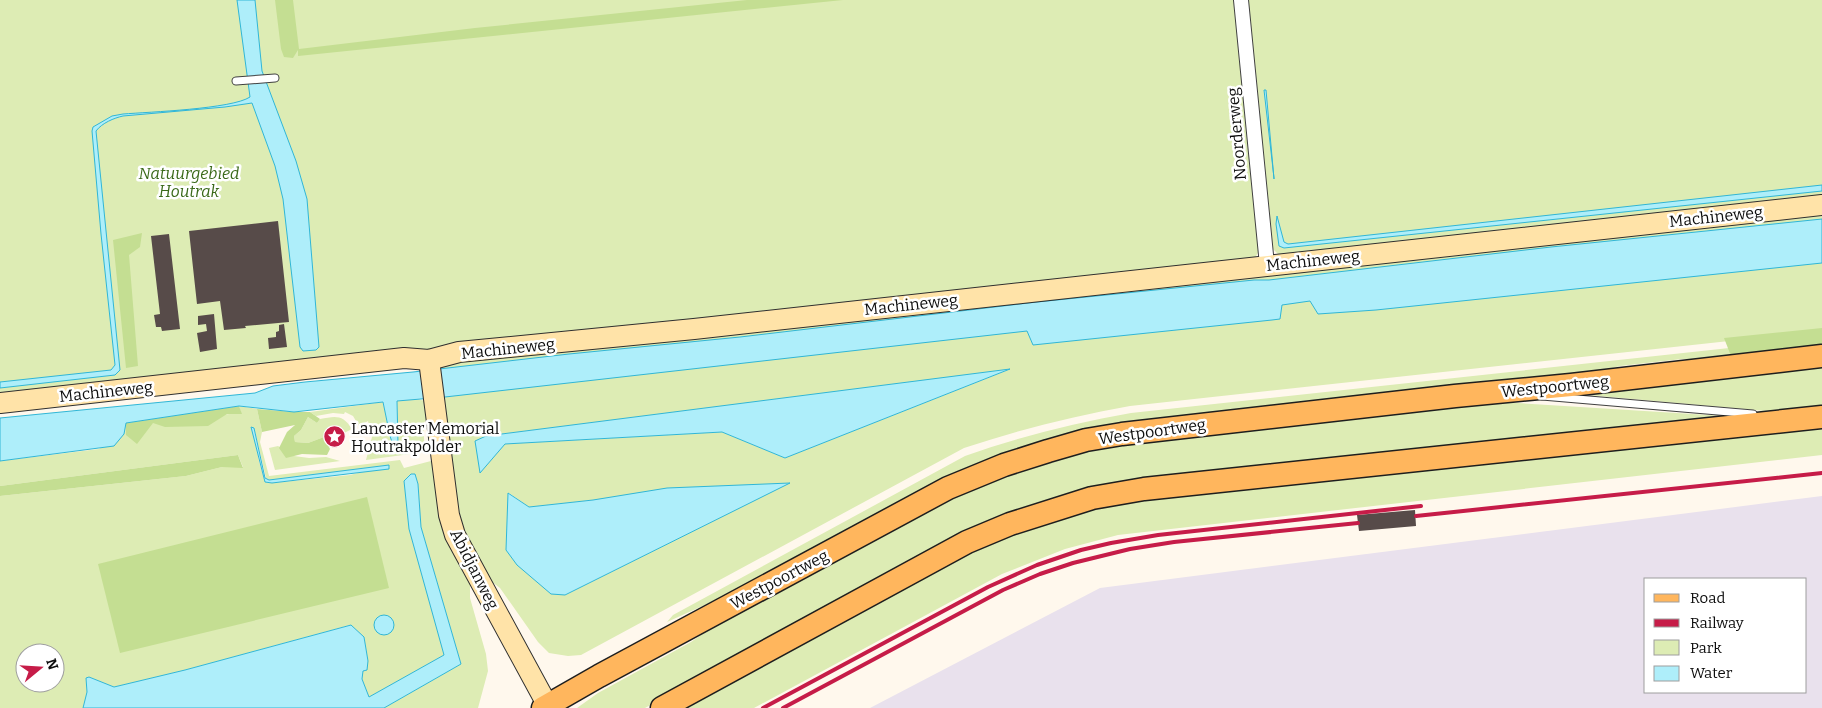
<svg xmlns="http://www.w3.org/2000/svg" width="1822" height="708" font-family="Bitter,serif">
  <style>
    .industrial { fill: #e9e1ed; fill-rule: evenodd }
    .green { fill: #ddecb4; fill-rule: evenodd }
    .forest { fill: #c4de92 }
    .water { fill: #aeeefa; stroke: #30b6d6 }
    .building { fill: #574b49 }
    .lines { fill: none; stroke-linecap: round; stroke-linejoin: round }
    .lane-casing { stroke: #404040; stroke-width: 9 }
    .street-casing { stroke: #404040; stroke-width: 16 }
    .secondary-casing { stroke: #2f2f2f; stroke-width: 22 }
    .primary-casing { stroke: #1e1e1e; stroke-width: 25 }
    .lane { stroke: #fff; stroke-width: 7 }
    .street { stroke: #fff; stroke-width: 14 }
    .secondary { stroke: #ffe3a8; stroke-width: 20 }
    .primary { stroke: #ffb65d; stroke-width: 22 }
    .rail { stroke: #c61c48; stroke-width: 4 }
    .labels { text-anchor: middle; stroke-width: 5; stroke-linejoin: round; paint-order: stroke }
    .street-label { font-size: 16px; fill: #0d0d0d; stroke: #fff }
    .park-label { font-size: 16px; font-style: italic; fill: #3a6919; stroke: #fff }
    .poi-label { font-size: 16px; fill: #0d0d0d; stroke: #fff; text-anchor: start }
  </style>
  <rect width="100%" height="100%" fill="#fff8ed"/>
  <path class="industrial" d="M1822 496V708H870L1100 588ZM1646 579H1806V692H1646Z"/>
  <g class="green">
    <path d="M0 0H1822V199L1279 255 1272 248 1260 249 1255 258 0 397Z"/>
    <path d="M1822 211V331L1130 406C1073 416 1019 430 964 448L581 655 568 656 549 653 538 642 500 588 487 578 460 526 444 401 442 368 443 361ZM1008 370 785 458 722 432 504 444 480 472 486 436ZM789 483 565 595 506 550 509 493 529 507 593 500Z"/>
    <path d="M1822 338 1733 360 1682 359 1620 366 1581 376 1085 433 667 622 673 615 965 456C1019 437 1074 423 1131 413Z"/>
    <path d="M1822 365V409L1789 413 1565 393Z"/>
    <path d="M414 399 427 401 429 416 423 424 425 452 366 460 372 437 368 421 359 426 353 416 345 412 344 414 333 413 316 416 310 412 383 402 390 436 394 445 398 444 397 401Z"/>
    <path d="M1485 401 1741 417 1166 479 935 551 645 708H577L598 693 691 642 747 603 962 489 1079 448Z"/>
    <path d="M239 406 257 409 262 432 260 442 269 476 400 460 404 468 431 461 436 464 470 575V598L486 654 488 671 478 708H384L461 664 421 527 418 484 415 474 408 476 409 529 445 655 369 697 362 679 363 671 368 661 364 637 350 625 185 670 114 687 89 677 86 678 87 692 83 708H0V496L186 476 222 467H243L238 455 0 486V461L99 449 126 423 241 413ZM254 428 266 478 269 480 389 465 350 475 272 483 265 482 259 461ZM25 653H55V683H25Z"/>
    <path d="M308 417 317 423 320 419C335 416 343 414 352 429L344 433 342 429 335 426 328 429 324 437 308 443 295 442 294 436 301 430Z"/>
    <path d="M1822 422V455L1118 535 1065 549 1002 574 754 708H685L988 542 1093 503Z"/>
    <path d="M278 446 294 456 309 458 326 457 340 461 275 470 269 448Z"/>
  </g>
  <g class="forest">
    <path d="M275 0H293L299 49 475 28 747 0H843L298 56V50L293 58 284 57 281 49Z"/>
    <path d="M142 233 140 247 129 255 138 366 126 368 113 240Z"/>
    <path d="M1822 328V347L1731 356 1724 338Z"/>
    <path d="M239 406 242 414H227L208 426 165 427 153 423 137 444 126 435V423Z"/>
    <path d="M257 409 294 412H310L320 419 317 423 308 417 301 430 294 436 295 442 308 443 324 437 330 449 327 455 302 454 286 458 279 448 287 432 295 425 262 432Z"/>
    <path d="M238 455 243 468 222 467 186 476 0 496V486Z"/>
    <path d="M367 497 389 588 120 653 98 564Z"/>
  </g>
  <g class="water">
    <path d="M237 0H255L262 71 296 161 307 199 319 347 316 350 303 351 300 347 283 199 275 166 252 103 225 107 123 116C114 118 102 123 96 131L120 370 115 375 0 388V382L111 370 115 365 101 234 92 131 93 127 112 116 123 114C149 112 232 109 250 97Z"/>
    <path d="M1264 90H1266L1274 179V178Z"/>
    <path d="M1822 185V191L1284 248 1279 246 1276 224 1277 216 1284 242 1288 244Z"/>
    <path d="M1822 219V263L1376 310 1318 314 1310 301 1282 305 1280 319 1272 320 1033 345 1027 331 445 397 397 401 398 444 393 445 390 436 383 402 294 412 239 406 126 423 124 434 114 446 0 461V418L255 393 273 386 305 382 413 372 569 354 740 337 1037 302 1254 280H1269L1551 247Z"/>
    <path d="M1010 369 785 458 722 432 505 444 480 473 475 441 486 436Z"/>
    <path d="M251 427 254 428 265 478 269 480 389 465V469L272 483 265 482Z"/>
    <path d="M411 474H415L418 484 421 527 461 664 384 708H83L87 692 86 678 89 677 114 687 185 670 351 625 364 637 368 661 367 670 363 671 362 679 369 697 444 655 409 529 404 481Z"/>
    <path d="M790 483 565 595 551 594 517 565 506 550 508 493 529 507 593 500 667 488Z"/>
    <circle cx="384" cy="625" r="10"/>
  </g>
  <g class="building">
    <path d="M278 221 289 322 245 326 246 328 224 330 220 301 197 304 189 231Z"/>
    <path d="M169 234 180 329 162 331 161 327H156L154 315 160 314 151 236Z"/>
    <path d="M214 314 217 349 200 352 197 333 207 331 206 324 198 325V316Z"/>
    <path d="M284 324 287 347 269 349 268 338 276 337V332L279 331V325Z"/>
    <path d="M1415 510 1416 526 1359 531 1357 515Z"/>
  </g>
  <g class="lines">
    <defs>
      <g id="lane">
        <path d="M236 81 275 78"/>
        <path d="M1542 396 1753 414"/>
      </g>
      <path id="street" d="M1241 0 1267 265"/>
      <g id="secondary">
        <path d="M429 360 449 515 455 535 549 708"/>
        <path d="M0 403 404 358 429 360 459 352 694 329 1822 205"/>
      </g>
      <g id="primary">
        <path d="M543 708 599 676 948 488 1004 465 1048 451 1086 440 1122 434 1455 396 1571 385 1822 356"/>
        <path d="M662 708 967 542 1010 524 1092 498 1144 489 1822 417"/>
      </g>
    </defs>
    <use href="#lane" class="lane-casing"/>
    <use href="#street" class="street-casing"/>
    <use href="#secondary" class="secondary-casing"/>
    <use href="#primary" class="primary-casing"/>
    <use href="#lane" class="lane"/>
    <use href="#street" class="street"/>
    <use href="#secondary" class="secondary"/>
    <use href="#primary" class="primary"/>
    <g class="rail">
      <path d="M1416 516 1822 473"/>
      <path d="M763 708 988 587 1037 565 1081 550 1111 543 1158 535 1421 506"/>
      <path d="M783 708 1003 590 1040 574 1073 563 1130 549 1174 542 1358 523"/>
    </g>
  </g>
  <defs>
    <symbol id="sight-disc" viewBox="-11 -11 22 22"><circle r="9.5" fill="#c61c48" stroke="#fff"/><path d="M0-6L1.8-2.2L6-1.7L2.9 1.2L3.7 5.4L0 3.3L-3.7 5.4L-2.9 1.2L-6-1.7L-1.8-2.2Z" fill="#fff"/></symbol>
  </defs>
  <g fill-rule="evenodd">
    <use href="#sight-disc" x="322" y="424" width="25" height="25"/>
  </g>
  <g class="labels">
    <g class="street-label">
      <text transform="translate(1236 134) rotate(-95)" y="6">Noorderweg</text>
      <text transform="translate(1716 216) rotate(-6)" y="6">Machineweg</text>
      <text transform="translate(1313 260) rotate(-6)" y="6">Machineweg</text>
      <text transform="translate(911 304) rotate(-6)" y="6">Machineweg</text>
      <text transform="translate(508 348) rotate(-6)" y="6">Machineweg</text>
      <text transform="translate(1555 386) rotate(-6)" y="6">Westpoortweg</text>
      <text transform="translate(106 391) rotate(-6)" y="6">Machineweg</text>
      <text transform="translate(1152 431) rotate(-8)" y="6">Westpoortweg</text>
      <text transform="translate(475 569) rotate(63)" y="6">Abidjanweg</text>
      <text transform="translate(779 579) rotate(-28)" y="6">Westpoortweg</text>
    </g>
    <g class="park-label">
      <text x="189" y="179">Natuurgebied<tspan x="189" dy="18">Houtrak</tspan></text>
    </g>
    <g class="poi-label">
      <text x="351" y="434">Lancaster Memorial<tspan x="351" dy="18">Houtrakpolder</tspan></text>
    </g>
  </g>
  <rect x="1644" y="578" width="162" height="115" fill="#ffffff" stroke="#9e9e9e"/>
  <rect x="1654" y="594" width="25" height="8" fill="#ffb65d" stroke="#9e9e9e"/>
  <text x="1690" y="603" font-size="15" fill="#0d0d0d">Road</text>
  <rect x="1654" y="619" width="25" height="8" fill="#c61c48" stroke="#9e9e9e"/>
  <text x="1690" y="628" font-size="15" fill="#0d0d0d">Railway</text>
  <rect x="1654" y="640" width="25" height="15" fill="#ddecb4" stroke="#9e9e9e"/>
  <text x="1690" y="653" font-size="15" fill="#0d0d0d">Park</text>
  <rect x="1654" y="666" width="25" height="15" fill="#aeeefa" stroke="#9e9e9e"/>
  <text x="1690" y="678" font-size="15" fill="#0d0d0d">Water</text>
  <g transform="translate(40 668) rotate(72)"><circle r="24" fill="#ffffff" stroke="#9e9e9e"/>
  <path d="M0-4L9 19L0 12L-9 19Z" fill="#c61c48"/>
  <text y="-8" font-size="14" font-weight="bold" text-anchor="middle" fill="#0d0d0d">N</text>
  </g>
</svg>
